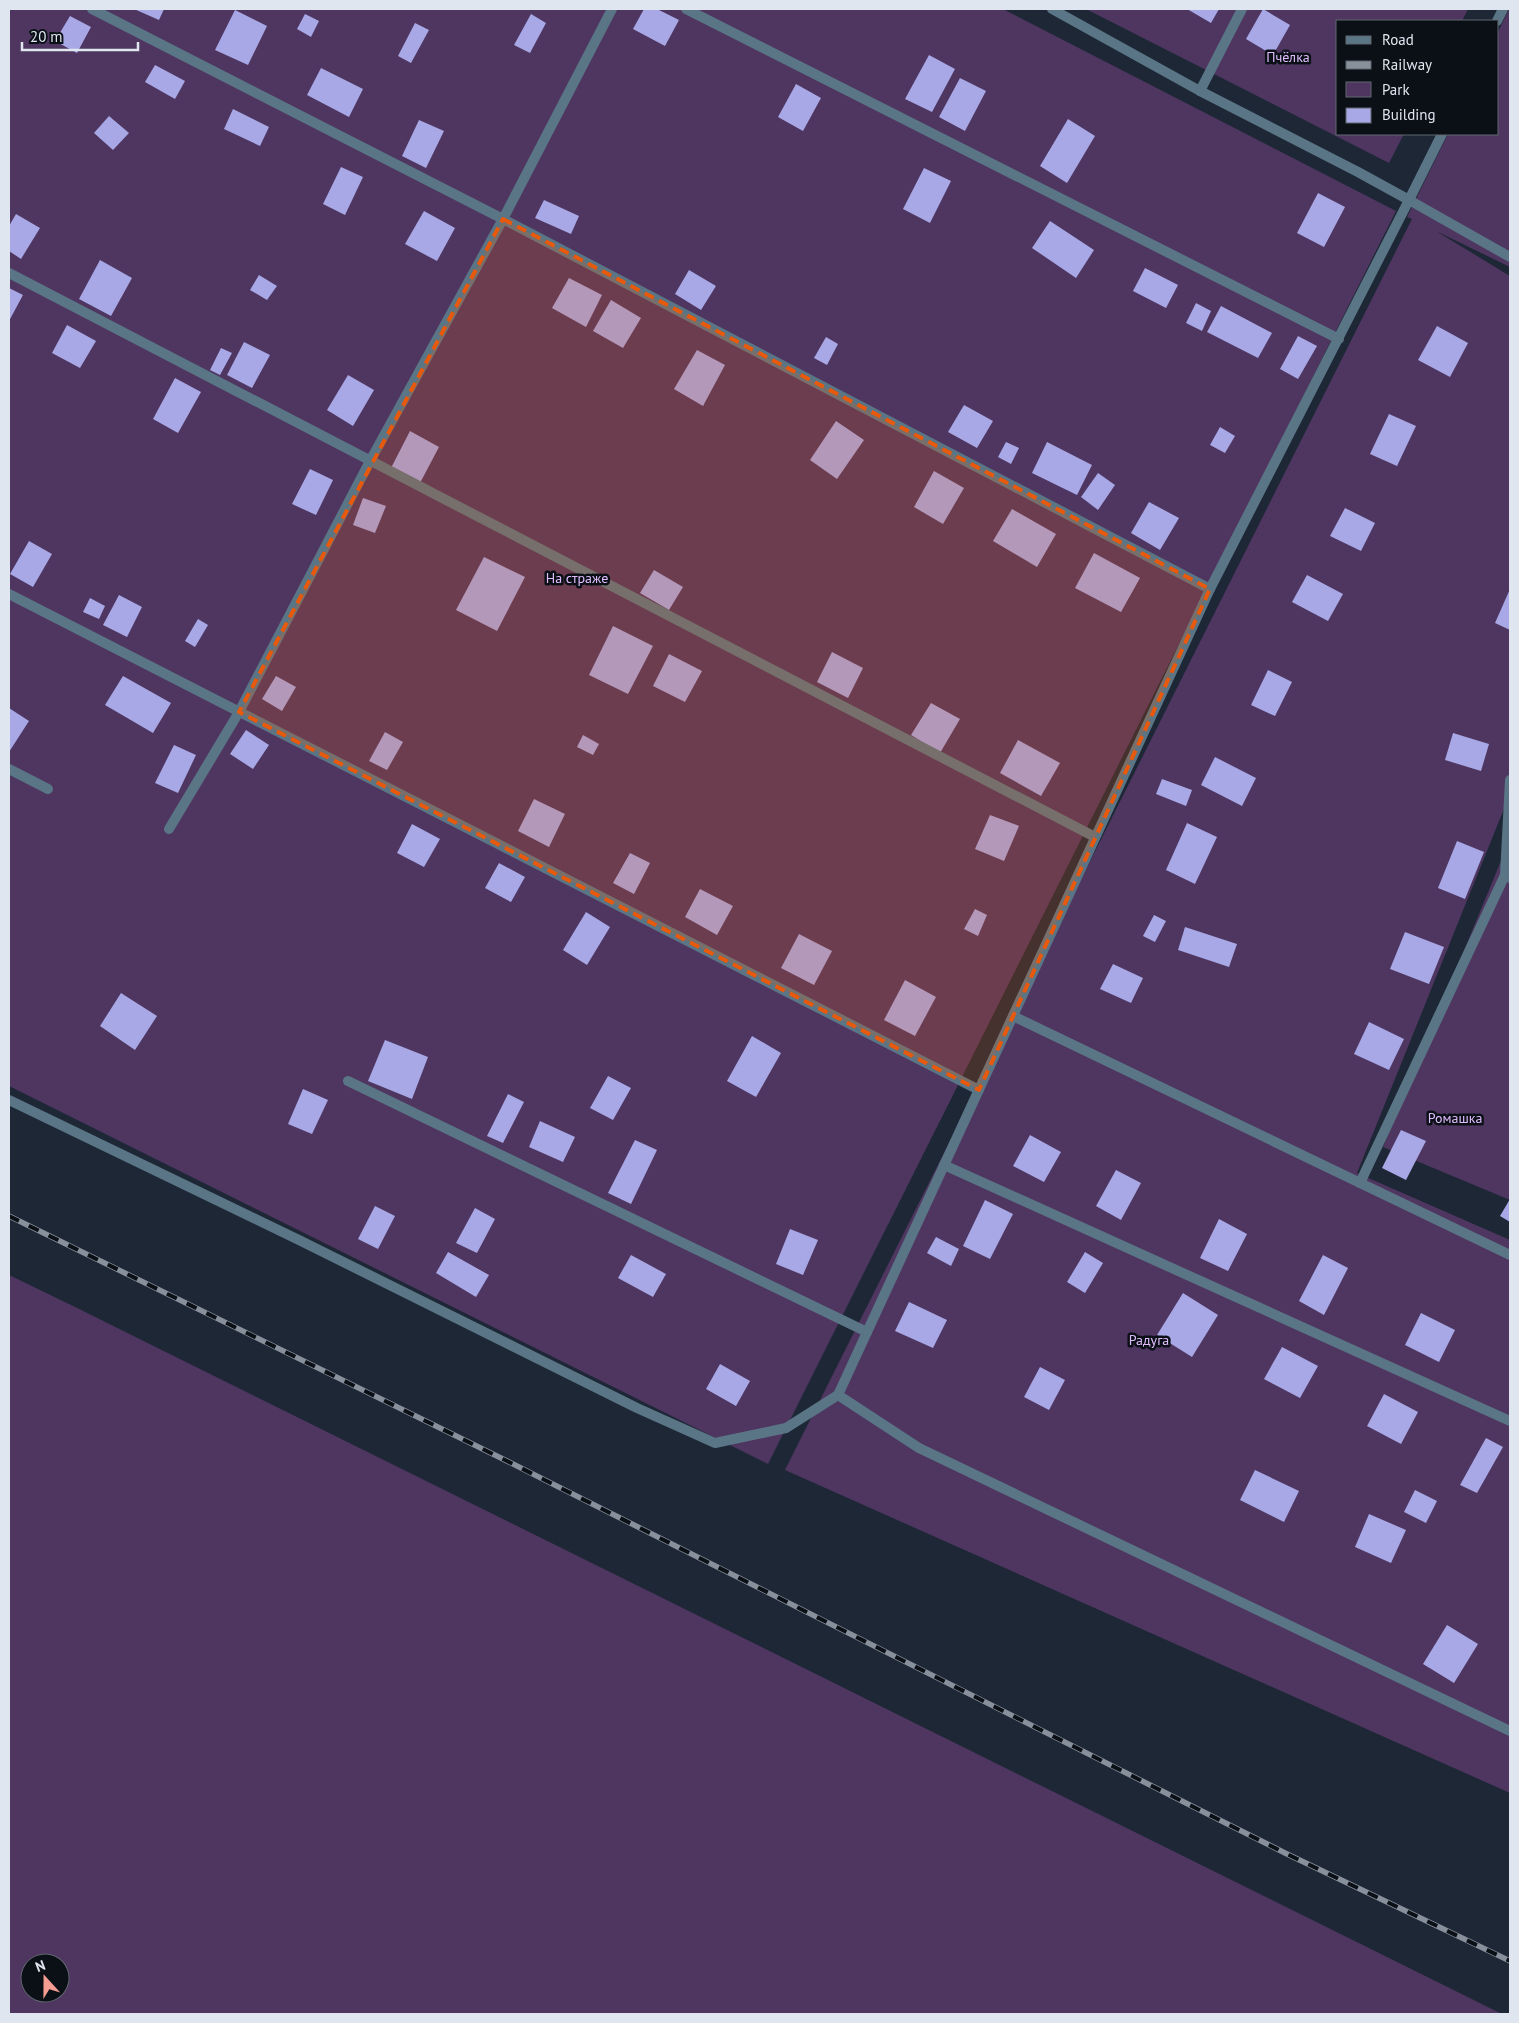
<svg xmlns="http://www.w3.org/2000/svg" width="1519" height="2023" font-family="'PT Sans',sans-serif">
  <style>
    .green { fill: #4e3660; fill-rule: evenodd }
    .building { fill: #a8a8e6 }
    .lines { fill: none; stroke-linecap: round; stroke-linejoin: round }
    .service { stroke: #5a7585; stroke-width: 10 }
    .minor { stroke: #5a7585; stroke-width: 10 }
    .tertiary { stroke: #5a7585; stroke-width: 10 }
    .rail-casing { stroke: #88909c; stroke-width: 5.5 }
    .rail { stroke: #0b1017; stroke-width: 4; stroke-dasharray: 11; stroke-linecap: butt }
    .marked { fill: #e8590c; fill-opacity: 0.2; stroke: #e8590c; stroke-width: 4; stroke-dasharray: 10 6; stroke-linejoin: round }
    .labels { text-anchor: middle; stroke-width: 5; stroke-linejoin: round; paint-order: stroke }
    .park-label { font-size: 14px; fill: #e1bdfe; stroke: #0b1017 }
  </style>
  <rect width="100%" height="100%" fill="#1d2736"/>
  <g class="green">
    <path d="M9 9H1003L1396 211 768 1464 9 1086Z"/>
    <path d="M1086 9H1468L1462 21H1338V134H1404L1389 163Z"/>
    <path d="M1509 9 1510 267 1436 231 1510 276V794L1357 1173 1510 1240V1793L785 1470 1412 219 1407 217 1448 134H1498V32Z"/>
    <path d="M1510 839V1200L1383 1147Z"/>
    <path d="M9 1275 69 1304 1502 2014H9ZM30 1963H60V1993H30Z"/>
  </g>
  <g class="building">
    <path d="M134 9H164L159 20Z"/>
    <path d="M644 9H657L679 20 665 46 633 29Z"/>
    <path d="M1187 9H1219L1211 23Z"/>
    <path d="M1263 9 1290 25 1273 55 1246 39Z"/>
    <path d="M235 10 267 26 248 65 215 50Z"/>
    <path d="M305 14 319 21 311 37 297 29Z"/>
    <path d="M531 14 546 23 530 53 514 45Z"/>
    <path d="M70 16 91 27 77 53 55 41Z"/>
    <path d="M415 23 429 30 411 63 398 56Z"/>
    <path d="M929 55 955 69 932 112 905 99Z"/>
    <path d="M155 65 185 81 175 99 145 82Z"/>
    <path d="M321 68 363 89 349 117 307 95Z"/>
    <path d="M960 78 986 91 965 131 939 117Z"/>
    <path d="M796 84 821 98 803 131 778 117Z"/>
    <path d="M233 109 269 127 260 146 224 129Z"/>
    <path d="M109 116 129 133 113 150 94 133Z"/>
    <path d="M1068 119 1095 136 1067 183 1040 166Z"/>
    <path d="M419 120 444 131 426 168 402 156Z"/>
    <path d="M341 167 363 177 345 215 323 204Z"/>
    <path d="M924 168 951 181 930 223 903 209Z"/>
    <path d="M1318 193 1345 207 1324 247 1297 233Z"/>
    <path d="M544 200 579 216 571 234 535 218Z"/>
    <path d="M424 211 455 228 437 261 405 244Z"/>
    <path d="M16 214 40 228 21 259 9 251V226Z"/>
    <path d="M1050 221 1094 250 1076 278 1032 248Z"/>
    <path d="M100 260 132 278 111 316 79 299Z"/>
    <path d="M1145 268 1178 285 1166 308 1133 291Z"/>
    <path d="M689 270 716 286 701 310 675 294Z"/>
    <path d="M259 275 277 286 267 300 250 290Z"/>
    <path d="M569 278 602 295 586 327 552 308Z"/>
    <path d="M9 288 23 295 9 321Z"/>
    <path d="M611 300 641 318 623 348 593 331Z"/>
    <path d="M1196 303 1211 311 1202 331 1186 323Z"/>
    <path d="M1221 306 1272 333 1258 358 1207 332Z"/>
    <path d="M67 325 96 341 80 368 52 353Z"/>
    <path d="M1437 326 1468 343 1450 377 1418 360Z"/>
    <path d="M1298 336 1317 346 1298 379 1280 369Z"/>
    <path d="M826 337 838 344 827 365 814 358Z"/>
    <path d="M244 342 270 355 252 388 227 375Z"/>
    <path d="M221 348 232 353 220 375 210 370Z"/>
    <path d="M697 350 725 365 703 406 674 389Z"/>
    <path d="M348 375 374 390 353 426 327 410Z"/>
    <path d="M175 378 201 392 178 433 153 419Z"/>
    <path d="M964 405 993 421 977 448 948 432Z"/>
    <path d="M1389 414 1416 426 1397 466 1370 454Z"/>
    <path d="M836 421 864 440 837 479 810 460Z"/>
    <path d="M1220 427 1235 436 1225 453 1210 445Z"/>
    <path d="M410 431 439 447 420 483 391 468Z"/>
    <path d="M1006 442 1019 448 1011 464 998 457Z"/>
    <path d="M1047 442 1092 465 1077 495 1032 473Z"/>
    <path d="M310 469 333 480 316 515 292 504Z"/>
    <path d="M934 471 964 488 943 524 914 507Z"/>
    <path d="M1098 473 1115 485 1098 510 1081 497Z"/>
    <path d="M363 498 386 506 375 533 353 525Z"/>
    <path d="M1149 502 1179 518 1160 550 1131 533Z"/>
    <path d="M1345 508 1375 523 1361 551 1330 536Z"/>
    <path d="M1012 509 1056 534 1037 567 993 541Z"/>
    <path d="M29 541 52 554 33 587 10 574Z"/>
    <path d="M1094 553 1140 578 1121 612 1075 588Z"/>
    <path d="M484 557 525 577 497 631 456 610Z"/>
    <path d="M654 570 683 587 669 610 640 593Z"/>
    <path d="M1307 575 1343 594 1328 621 1292 602Z"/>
    <path d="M1510 589V630L1495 623Z"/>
    <path d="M119 595 142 607 127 637 103 625Z"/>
    <path d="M90 598 105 606 99 619 83 612Z"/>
    <path d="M198 619 208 625 195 647 185 641Z"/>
    <path d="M613 626 653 646 628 694 589 675Z"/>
    <path d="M832 652 863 668 848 698 817 682Z"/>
    <path d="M669 654 702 671 685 702 653 686Z"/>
    <path d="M1268 670 1292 682 1275 716 1251 705Z"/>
    <path d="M123 676 171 703 153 733 105 705Z"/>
    <path d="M276 676 296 687 282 711 262 699Z"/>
    <path d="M931 703 960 719 940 753 911 735Z"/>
    <path d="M9 708 29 721 9 752Z"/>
    <path d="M246 730 269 745 253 769 230 754Z"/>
    <path d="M385 732 403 742 387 770 369 761Z"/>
    <path d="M1453 733 1489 744 1481 771 1445 760Z"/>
    <path d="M583 735 599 744 593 755 577 747Z"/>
    <path d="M1018 740 1060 763 1041 796 1000 773Z"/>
    <path d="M174 745 196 755 178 793 155 783Z"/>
    <path d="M1215 757 1256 778 1242 806 1201 785Z"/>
    <path d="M1162 779 1192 790 1186 806 1156 794Z"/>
    <path d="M534 799 565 814 549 847 518 831Z"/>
    <path d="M990 815 1019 826 1004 861 975 849Z"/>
    <path d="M1187 823 1217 837 1195 884 1166 870Z"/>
    <path d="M412 824 440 839 424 867 397 853Z"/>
    <path d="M1457 841 1484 852 1465 899 1438 888Z"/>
    <path d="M630 853 650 863 634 894 613 883Z"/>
    <path d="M499 863 525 877 511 902 485 888Z"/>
    <path d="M700 889 733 906 717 935 685 917Z"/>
    <path d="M975 909 987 915 978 936 964 929Z"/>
    <path d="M586 912 610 927 587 965 563 950Z"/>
    <path d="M1154 915 1166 921 1155 942 1143 936Z"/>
    <path d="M1185 927 1237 944 1229 967 1178 950Z"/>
    <path d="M1405 932 1444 947 1429 984 1390 969Z"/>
    <path d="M799 934 832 951 814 985 781 968Z"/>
    <path d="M1113 964 1143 978 1131 1003 1100 989Z"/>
    <path d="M905 980 936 997 915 1036 884 1020Z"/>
    <path d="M121 993 157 1016 135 1050 100 1026Z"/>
    <path d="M1369 1022 1404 1039 1389 1070 1354 1054Z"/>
    <path d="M752 1036 781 1053 756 1097 727 1081Z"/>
    <path d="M385 1040 428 1057 412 1099 368 1081Z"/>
    <path d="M608 1076 631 1088 613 1120 590 1108Z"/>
    <path d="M303 1089 328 1100 312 1134 288 1124Z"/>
    <path d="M508 1094 524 1102 503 1143 487 1136Z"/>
    <path d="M540 1121 575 1137 563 1162 529 1147Z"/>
    <path d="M1401 1130 1426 1141 1406 1180 1382 1168Z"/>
    <path d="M1030 1135 1061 1152 1044 1182 1013 1166Z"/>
    <path d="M635 1140 657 1150 631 1204 608 1193Z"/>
    <path d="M1116 1170 1141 1183 1121 1220 1096 1206Z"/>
    <path d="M1510 1199V1222L1500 1216Z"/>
    <path d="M985 1200 1013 1214 990 1259 963 1246Z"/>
    <path d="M375 1206 395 1216 378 1249 358 1239Z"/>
    <path d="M475 1208 495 1219 477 1253 456 1243Z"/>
    <path d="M1219 1219 1247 1234 1228 1271 1200 1258Z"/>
    <path d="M790 1229 818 1240 803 1275 776 1264Z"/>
    <path d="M936 1237 959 1249 951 1266 927 1253Z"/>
    <path d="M448 1252 489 1275 476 1297 436 1273Z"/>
    <path d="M1085 1252 1103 1263 1085 1293 1067 1282Z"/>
    <path d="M631 1255 666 1274 653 1297 618 1278Z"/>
    <path d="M1323 1255 1348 1268 1324 1315 1299 1301Z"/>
    <path d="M1183 1293 1218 1315 1192 1357 1157 1335Z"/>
    <path d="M909 1302 947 1320 933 1348 895 1331Z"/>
    <path d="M1421 1313 1455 1330 1439 1362 1405 1345Z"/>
    <path d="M1282 1347 1318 1366 1300 1398 1264 1379Z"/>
    <path d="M720 1364 750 1381 736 1406 706 1389Z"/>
    <path d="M1040 1367 1065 1380 1049 1410 1024 1397Z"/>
    <path d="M1384 1394 1418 1412 1401 1444 1367 1426Z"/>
    <path d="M1486 1438 1503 1447 1477 1493 1460 1485Z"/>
    <path d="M1255 1470 1299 1491 1284 1522 1240 1500Z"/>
    <path d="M1415 1490 1437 1501 1426 1523 1404 1512Z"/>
    <path d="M1369 1514 1406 1530 1391 1563 1355 1547Z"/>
    <path d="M1447 1625 1478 1644 1454 1683 1423 1664Z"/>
  </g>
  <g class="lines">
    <g class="service">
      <path d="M1200 91 1242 9"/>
      <path d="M9 769 48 789"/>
      <path d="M1013 1016 1510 1255"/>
      <path d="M9 1100 301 1241 637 1408 715 1443 786 1428 838 1395"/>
    </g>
    <g class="minor">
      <path d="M92 9 503 219 1210 589"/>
      <path d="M686 9 1339 339"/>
      <path d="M1510 257 1409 200 1210 589 838 1395 919 1448 1510 1731"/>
      <path d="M9 273 1095 837"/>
      <path d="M9 594 979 1090"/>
      <path d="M169 829 239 712 370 461 503 219 612 9"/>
      <path d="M1505 875 1510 780"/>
      <path d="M348 1081 867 1332"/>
      <path d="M944 1165 1510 1421"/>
      <path d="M1360 1183 1505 875 1510 878"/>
    </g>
    <g class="tertiary">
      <path d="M1052 9 1200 91 1358 172 1409 200 1442 134"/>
      <path d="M1497 21 1503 9"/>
    </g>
    <defs>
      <path id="rail" d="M9 1216 507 1461 1287 1854 1510 1961"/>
    </defs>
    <use href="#rail" class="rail-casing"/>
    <use href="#rail" class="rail"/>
  </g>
  <path class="marked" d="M503 219 1210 589 979 1090 239 712Z"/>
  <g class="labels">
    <g class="park-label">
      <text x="1288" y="62">Пчёлка</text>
      <text x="577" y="583">На страже</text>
      <text x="1455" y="1123">Ромашка</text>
      <text x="1149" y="1345">Радуга</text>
    </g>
  </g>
  <rect width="1519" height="2023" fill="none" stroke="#dfe6f0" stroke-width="20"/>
  <rect x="1336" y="20" width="162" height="115" fill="#0b1017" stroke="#60666e"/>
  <rect x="1346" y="36" width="25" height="8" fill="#5a7585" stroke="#60666e"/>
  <text x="1382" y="45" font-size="15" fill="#dfe6f0">Road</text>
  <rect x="1346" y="61" width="25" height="8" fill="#88909c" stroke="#60666e"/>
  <text x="1382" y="70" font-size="15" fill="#dfe6f0">Railway</text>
  <rect x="1346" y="82" width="25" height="15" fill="#4e3660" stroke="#60666e"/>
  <text x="1382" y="95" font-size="15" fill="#dfe6f0">Park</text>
  <rect x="1346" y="108" width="25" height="15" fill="#a8a8e6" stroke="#60666e"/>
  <text x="1382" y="120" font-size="15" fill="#dfe6f0">Building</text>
  <g transform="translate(45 1978) rotate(339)"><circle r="24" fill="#0b1017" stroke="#60666e"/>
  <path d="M0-4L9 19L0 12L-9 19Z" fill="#f59c93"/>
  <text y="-8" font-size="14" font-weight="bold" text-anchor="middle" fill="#dfe6f0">N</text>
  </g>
  <path d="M22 42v8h116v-8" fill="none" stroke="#dfe6f0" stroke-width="2.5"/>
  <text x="30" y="42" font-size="15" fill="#dfe6f0" stroke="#0b1017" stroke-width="4" paint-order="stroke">20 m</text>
</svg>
